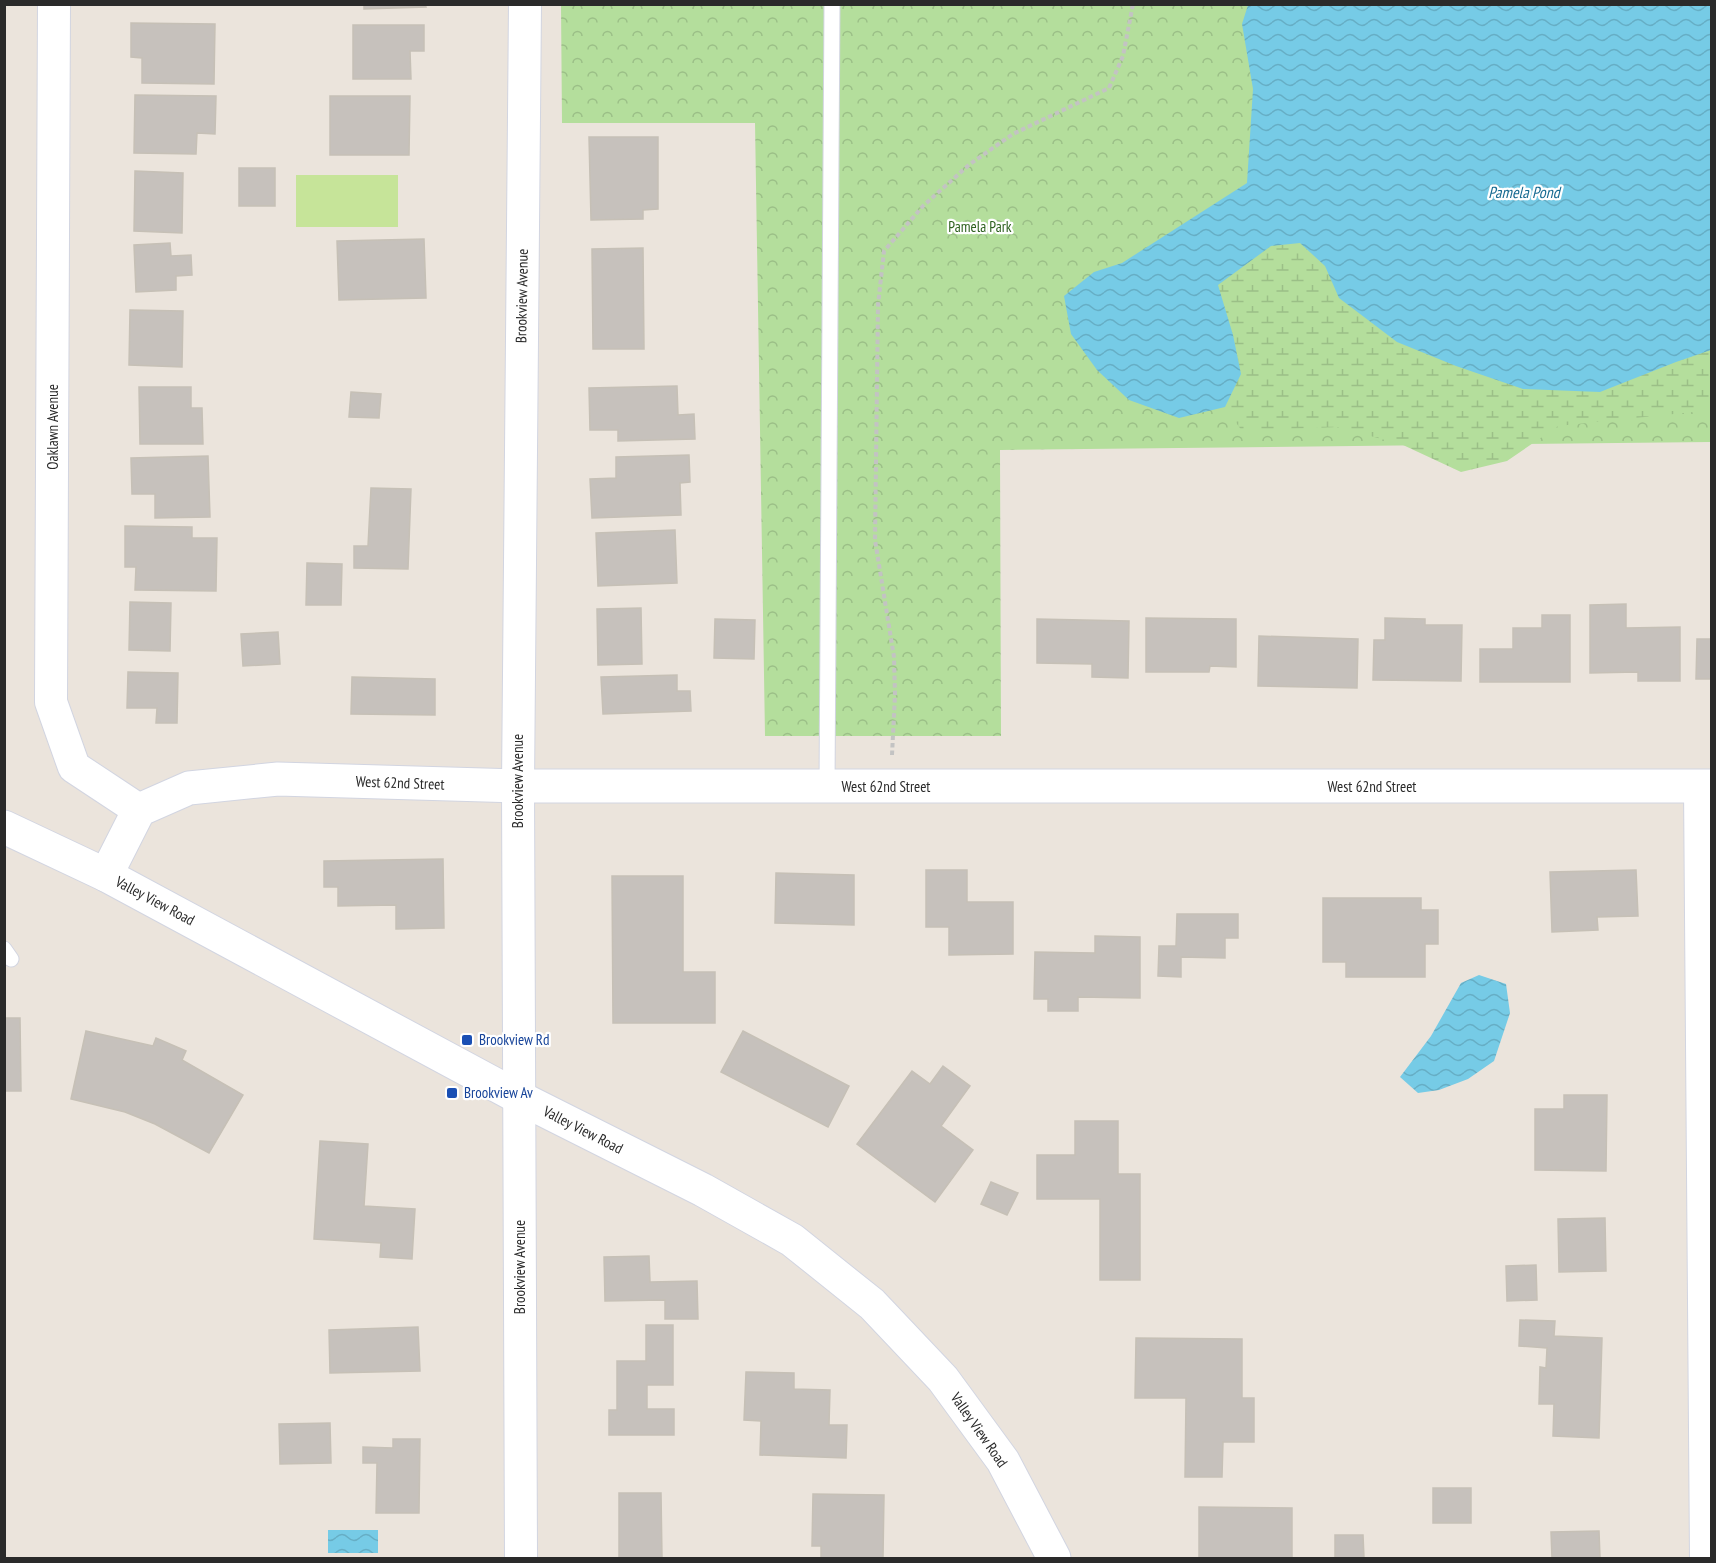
<svg xmlns="http://www.w3.org/2000/svg" width="1716" height="1563" font-family="'PT Sans Narrow',sans-serif">
  <style>
    .forest { fill: url(#forest-crowns) }
    .wetland { fill: url(#wetland-marsh) }
    .pitch { fill: #c6e499 }
    .water { fill: url(#water-waves) }
    .building { fill: #c6c1bc; stroke: #c6c0b6; stroke-width: 1.5 }
    .lines { fill: none; stroke-linecap: round; stroke-linejoin: round }
    .service-casing { stroke: #d2d5e1; stroke-width: 17 }
    .minor-casing { stroke: #d2d5e1; stroke-width: 34 }
    .tertiary-casing { stroke: #d2d5e1; stroke-width: 35 }
    .path { stroke: #c3c3c3; stroke-width: 4; stroke-dasharray: 4.5 3; stroke-linecap: butt }
    .service { stroke: #fff; stroke-width: 15 }
    .minor { stroke: #fff; stroke-width: 32 }
    .tertiary { stroke: #fff; stroke-width: 33 }
    .transit-dot { fill: #1a4fb4; stroke: #fff; stroke-width: 2 }
    .labels { text-anchor: middle; stroke-width: 4.5; stroke-linejoin: round; paint-order: stroke }
    .park-label { font-size: 15px; fill: #2e611f; stroke: #fff }
    .street-label { font-size: 15px; fill: #2a2a2a; stroke: #fff }
    .transit-label { font-size: 15px; fill: #164399; stroke: #fff; text-anchor: start }
    .water-label { font-size: 16px; font-style: italic; fill: #166a91; stroke: #fff }
  </style>
  <defs>
    <pattern id="forest-crowns" width="20" height="18" patternUnits="userSpaceOnUse" patternTransform="scale(1.5)"><rect width="20" height="18" fill="#b4de9c"/><path d="M2 6a3 3 0 1 1 6 0M12 15a3 3 0 1 1 6 0" fill="none" stroke="#9bbf87"/></pattern>
    <pattern id="wetland-marsh" width="20" height="14" patternUnits="userSpaceOnUse" patternTransform="scale(1.5)"><rect width="20" height="14" fill="#b4de9c"/><path d="M1 5h8M5 5V1M11 12h8M15 12V8" fill="none" stroke="#9bbf87"/></pattern>
    <pattern id="water-waves" width="16" height="10" patternUnits="userSpaceOnUse" patternTransform="scale(1.5)"><rect width="16" height="10" fill="#76cbe6"/><path d="M0 5q4-4 8 0t8 0" fill="none" stroke="#66aec5"/></pattern>
  </defs>
  <rect width="100%" height="100%" fill="#ebe4dc"/>
  <path class="forest" d="M561 5H1711V442L1000 450 1001 736H765L755 123H562Z"/>
  <path class="wetland" d="M1300 243 1325 266 1339 298 1676 362 1711 350V402L1693 412 1558 426 1507 461 1461 472 1403 445 1338 427 1242 431 1225 407 1241 374 1233 335 1217 285 1271 246Z"/>
  <rect class="pitch" x="296" y="175" width="102" height="52"/>
  <g class="water">
    <path d="M1248 5H1711V350L1676 362 1600 392 1523 389 1456 366 1397 342 1339 298 1325 266 1300 243 1271 246 1218 285 1233 335 1241 374 1225 407 1179 418 1129 400 1097 370 1071 334 1064 296 1094 272 1122 263 1247 183 1253 89 1242 24Z"/>
    <path d="M1479 975 1506 984 1510 1013 1494 1061 1468 1079 1439 1090 1418 1093 1400 1077 1431 1036 1461 983Z"/>
    <rect x="328" y="1530" width="50" height="23"/>
  </g>
  <g class="building">
    <path d="M364 4H425L426 7 364 9Z"/>
    <path d="M131 23 215 24 214 84 142 83V58L131 57Z"/>
    <path d="M353 25H424V51H410L411 79H353Z"/>
    <path d="M135 95 216 96 215 134 197 133 196 154 134 153Z"/>
    <path d="M330 96H410L409 155H330Z"/>
    <path d="M589 137H658V209L643 210V219L591 220Z"/>
    <rect x="239" y="168" width="36" height="38"/>
    <path d="M135 171 183 173 182 233 134 231Z"/>
    <path d="M424 239 426 298 339 300 337 241Z"/>
    <path d="M170 243 171 256 191 255 192 275 176 276V290L136 292 134 245Z"/>
    <path d="M643 248 644 349H593L592 249Z"/>
    <path d="M130 310 183 311 182 367 129 365Z"/>
    <path d="M677 386 678 415 694 414 695 439 618 441V430H590L589 388Z"/>
    <path d="M139 387H191V408H202L203 444H140Z"/>
    <path d="M351 392 381 394 379 418 349 417Z"/>
    <path d="M689 455 690 482 680 483 681 515 592 518 590 479 616 478V457Z"/>
    <path d="M208 456 210 517 155 518V494H132L131 458Z"/>
    <path d="M371 488 411 489 408 569 354 568V546H368Z"/>
    <path d="M125 526 192 527V538H217L216 591 135 590 136 567H125Z"/>
    <path d="M675 530 677 583 598 586 596 533Z"/>
    <path d="M307 563 342 564 341 605H306Z"/>
    <path d="M130 602 171 603 170 651 129 650Z"/>
    <path d="M1626 604V628L1680 627V681H1638V672L1590 673V605Z"/>
    <path d="M641 608 642 664 598 665 597 609Z"/>
    <path d="M1542 615H1570V682H1480V649H1513V628H1542Z"/>
    <path d="M1146 618 1236 619V667L1210 666 1209 672H1146Z"/>
    <path d="M1385 618 1425 619V625H1462L1461 681 1373 680 1374 640H1385Z"/>
    <path d="M715 619 755 620 754 659 714 658Z"/>
    <path d="M1037 619 1129 621 1128 678 1092 677V664L1037 663Z"/>
    <path d="M278 632 280 664 243 666 241 634Z"/>
    <path d="M1259 636 1358 639 1357 688 1258 686Z"/>
    <path d="M1697 639H1712V679H1696Z"/>
    <path d="M128 672 178 673 177 723H156L157 708H127Z"/>
    <path d="M677 675V691H690L691 711 603 714 601 677Z"/>
    <path d="M352 677 435 679V715L351 714Z"/>
    <path d="M443 859 444 928 396 929V905L338 906V887H324V861Z"/>
    <path d="M926 870H967V902H1013V954L949 955V927H926Z"/>
    <path d="M1636 870 1638 916 1597 917 1598 930 1552 932 1550 872Z"/>
    <path d="M776 873 854 875V925L775 923Z"/>
    <path d="M612 876H683V972H715V1023H613Z"/>
    <path d="M1323 898H1421V910H1438V944H1425V977H1346V962H1323Z"/>
    <path d="M1177 914H1238V938H1225V958L1181 957V977L1158 976 1159 946H1176Z"/>
    <path d="M1095 936 1140 937V998L1078 997V1011H1048V999H1034L1035 952 1095 953Z"/>
    <path d="M4 1018H20L21 1091H4Z"/>
    <path d="M86 1031 153 1046 156 1038 186 1051 182 1060 243 1095 209 1153 155 1124 125 1112 71 1099Z"/>
    <path d="M743 1031 849 1086 828 1127 721 1072Z"/>
    <path d="M943 1066 970 1086 941 1126 973 1150 935 1202 857 1144 912 1071 930 1084Z"/>
    <path d="M1564 1095H1607L1606 1171 1535 1170V1109H1564Z"/>
    <path d="M1075 1121H1118V1174H1140V1280H1100V1199H1037V1155H1075Z"/>
    <path d="M320 1141 368 1144 364 1206 415 1209 412 1259 380 1257 381 1243 314 1239Z"/>
    <path d="M991 1182 1018 1193 1007 1215 981 1204Z"/>
    <path d="M1605 1218 1606 1271 1559 1272 1558 1219Z"/>
    <path d="M649 1256 650 1282 697 1281 698 1319H665V1300L605 1301 604 1257Z"/>
    <path d="M1536 1265 1537 1300 1507 1301 1506 1266Z"/>
    <path d="M1520 1320 1555 1321 1554 1336 1602 1338 1599 1438 1553 1436 1554 1404H1539L1540 1367 1546 1368 1547 1348 1519 1346Z"/>
    <path d="M646 1325H673V1385H647V1409H674V1435H609V1410H617V1361H646Z"/>
    <path d="M418 1327 420 1371 330 1373 329 1330Z"/>
    <path d="M1136 1338 1242 1339V1398H1254V1442H1223L1222 1477H1185L1186 1398H1135Z"/>
    <path d="M746 1372 794 1373V1389L830 1390 829 1425H847L846 1458 760 1455 761 1421 744 1420Z"/>
    <path d="M330 1423 331 1463 280 1464 279 1424Z"/>
    <path d="M393 1439H420L419 1513H376L377 1463H363V1447L393 1448Z"/>
    <rect x="1433" y="1488" width="38" height="35"/>
    <path d="M619 1493H661L662 1558H619Z"/>
    <path d="M813 1494 884 1495 883 1558H821V1546H812Z"/>
    <path d="M1199 1507 1292 1508V1558H1199Z"/>
    <path d="M1599 1531 1600 1558H1552L1551 1532Z"/>
    <path d="M1335 1535H1363L1364 1558H1335Z"/>
  </g>
  <g class="lines">
    <defs>
      <g id="service">
        <path d="M827 786 832 4"/>
        <path d="M4 949 11 959"/>
      </g>
      <g id="minor">
        <path d="M54 4 51 702 74 767 139 810"/>
        <path d="M1700 786 1706 1558"/>
        <path d="M521 1558 518 786 525 4"/>
      </g>
      <g id="tertiary">
        <path d="M4 827 106 875 520 1098 703 1190 792 1240 872 1304 943 1379 1003 1461 1054 1558"/>
        <path d="M106 875 139 810 189 788 278 779 518 786H1712"/>
      </g>
    </defs>
    <use href="#service" class="service-casing"/>
    <use href="#minor" class="minor-casing"/>
    <use href="#tertiary" class="tertiary-casing"/>
    <path class="path" d="M892 755 895 695 894 657 875 540 878 305 884 251 923 206 970 164 1013 134 1109 88 1123 56 1133 4"/>
    <use href="#service" class="service"/>
    <use href="#minor" class="minor"/>
    <use href="#tertiary" class="tertiary"/>
  </g>
  <g class="transit-dot">
    <rect x="461" y="1034" width="12" height="12" rx="3"/>
    <rect x="446" y="1087" width="12" height="12" rx="3"/>
  </g>
  <g class="labels">
    <g class="park-label">
      <text x="980" y="232">Pamela Park</text>
    </g>
    <g class="street-label">
      <text transform="translate(522 296) rotate(-89)" y="5">Brookview Avenue</text>
      <text transform="translate(53 427) rotate(-90)" y="5">Oaklawn Avenue</text>
      <text transform="translate(518 781) rotate(-90)" y="5">Brookview Avenue</text>
      <text transform="translate(400 783) rotate(2)" y="5">West 62nd Street</text>
      <text x="886" y="792">West 62nd Street</text>
      <text x="1372" y="792">West 62nd Street</text>
      <text transform="translate(155 901) rotate(28)" y="5">Valley View Road</text>
      <text transform="translate(583 1130) rotate(27)" y="5">Valley View Road</text>
      <text transform="translate(520 1267) rotate(-90)" y="5">Brookview Avenue</text>
      <text transform="translate(979 1430) rotate(55)" y="5">Valley View Road</text>
    </g>
    <g class="transit-label">
      <text x="479" y="1045">Brookview Rd</text>
      <text x="464" y="1098">Brookview Av</text>
    </g>
    <g class="water-label">
      <text x="1524" y="198">Pamela Pond</text>
    </g>
  </g>
  <rect width="1716" height="1563" fill="none" stroke="#2a2a2a" stroke-width="12"/>
</svg>
